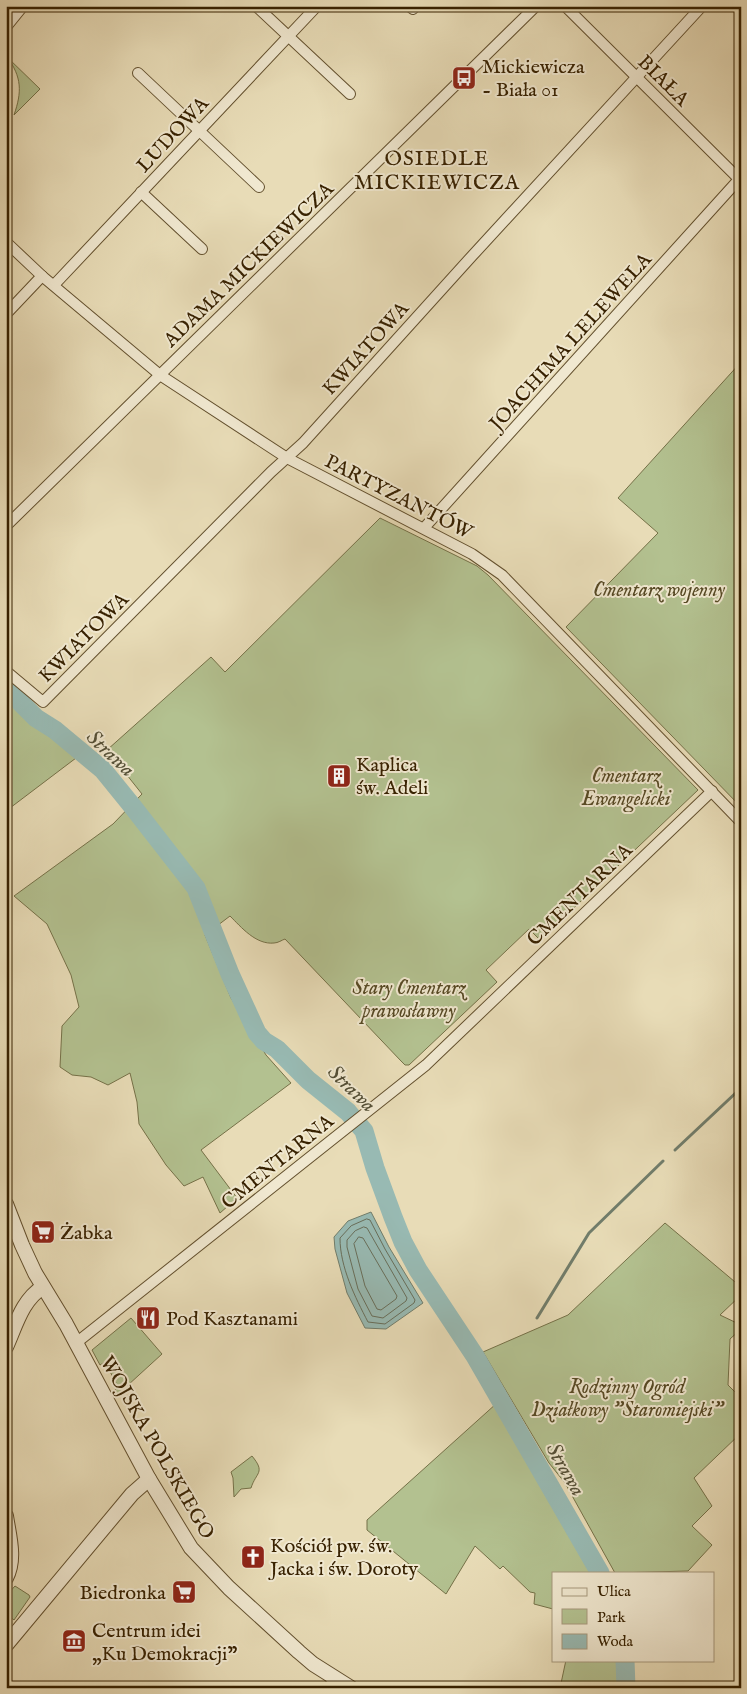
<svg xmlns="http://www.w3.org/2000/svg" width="747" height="1694" font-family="'IM FELL English',serif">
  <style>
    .green { fill: #b3c190; stroke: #757148 }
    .water { fill: #98bab3; stroke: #717d6b }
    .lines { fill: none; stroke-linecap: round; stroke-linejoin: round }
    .shore { stroke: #686e5a; stroke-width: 1 }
    .stream { stroke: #717d6b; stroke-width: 3 }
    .river { stroke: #98bab3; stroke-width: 19 }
    .minor-casing { stroke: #63502e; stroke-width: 12 }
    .tertiary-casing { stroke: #63502e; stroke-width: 16 }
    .minor { stroke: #f0e8d0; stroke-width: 10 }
    .tertiary { stroke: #f0e8d0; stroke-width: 14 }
    .labels { text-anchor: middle; stroke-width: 4; stroke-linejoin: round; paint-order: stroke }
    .poi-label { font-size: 20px; fill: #372100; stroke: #f0e8d0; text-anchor: start }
    .street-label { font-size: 20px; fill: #372100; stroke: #f0e8d0 }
    .park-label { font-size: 20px; font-style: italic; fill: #564924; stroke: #f0e8d0 }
    .neighbourhood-label { font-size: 21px; letter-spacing: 1px; fill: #372100; stroke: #f0e8d0 }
    .water-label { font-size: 21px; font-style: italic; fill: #544f36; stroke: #f0e8d0 }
  </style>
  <rect width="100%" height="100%" fill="#e8dcb7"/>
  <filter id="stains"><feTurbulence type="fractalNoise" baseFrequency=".004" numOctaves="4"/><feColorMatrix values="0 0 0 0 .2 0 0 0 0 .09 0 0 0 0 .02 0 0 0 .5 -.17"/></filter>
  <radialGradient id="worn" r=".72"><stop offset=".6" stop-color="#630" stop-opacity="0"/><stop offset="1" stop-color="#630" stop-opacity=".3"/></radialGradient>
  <g class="green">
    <path d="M7 57 40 89 14 115C22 92 22 77 7 57Z"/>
    <path d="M741 362V807L566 627 658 533 618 498Z"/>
    <path d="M380 518 477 566 488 575 698 790 540 940 529 929 486 970 497 982 409 1065H405L401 1061 285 939C282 940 278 943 274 943 256 945 241 927 230 916L205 935 231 998 266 1055 291 1083 201 1150 237 1198 220 1213 203 1177 184 1186 166 1165 139 1124 137 1102 130 1073 108 1085 91 1077 72 1075 60 1067 62 1026 79 1007 71 975 47 924 14 896 113 824 142 794 107 750 211 657 225 672Z"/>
    <path d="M6 698 76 758 6 811Z"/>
    <path d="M665 1223 741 1287V1295L720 1315 741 1325V1329L730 1339 728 1385 741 1398V1433L694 1478 712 1506 692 1526 712 1545 688 1571 615 1573 565 1483 549 1463 483 1352 568 1315Z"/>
    <path d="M131 1318 162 1354 116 1396 115 1393 116 1383 105 1362 100 1365 92 1350Z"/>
    <path d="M497 1403 561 1508 596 1573H553V1609L534 1604 535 1593 530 1592 503 1566 500 1569 475 1546 446 1594 367 1530V1520Z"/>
    <path d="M252 1456C266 1473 256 1472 251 1488L241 1489 234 1497 233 1478 231 1472Z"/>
    <path d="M15 1586 29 1595 30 1597 14 1620 8 1615 11 1612 6 1608V1596Z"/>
    <path d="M566 1660H620L622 1688H560Z"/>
  </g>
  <path class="water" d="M371 1212 389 1247 423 1303 386 1329 365 1328 347 1293 335 1249 334 1237 348 1221Z"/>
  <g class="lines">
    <g class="shore">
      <path d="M367 1219 370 1220 385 1249 415 1300 414 1303 385 1324 368 1322C355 1297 340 1267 340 1238L351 1226Z"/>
      <path d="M364 1227 367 1228 407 1298 406 1301 383 1318 372 1316 358 1289 347 1247V1240L355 1231Z"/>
      <path d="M359 1237 363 1238 397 1296 396 1299 381 1310 377 1309 365 1286 354 1244Z"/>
    </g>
    <g class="stream">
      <path d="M675 1150 741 1088"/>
      <path d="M537 1318 589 1233 663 1161"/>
    </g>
    <g class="river">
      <path d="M6 687 18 697 21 703 36 718 55 730 103 770 133 807 196 888 230 974 257 1033 264 1041 277 1049 308 1080 348 1112 364 1131 375 1168 393 1217 403 1242 418 1270 475 1356 600 1573"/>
      <path d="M625 1660 626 1688"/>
    </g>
    <defs>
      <g id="minor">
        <path d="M256 6 350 94"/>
        <path d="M409 6 413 9"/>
        <path d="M565 6 739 179"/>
        <path d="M6 27 23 6"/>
        <path d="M138 73 259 187"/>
        <path d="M141 192 202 249"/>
        <path d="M6 242 42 276 160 375 287 458 472 554 502 575 741 822"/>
        <path d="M54 285 317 6"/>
        <path d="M6 314 42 276"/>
        <path d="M6 526 536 6"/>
        <path d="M424 528 741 177"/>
        <path d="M6 671 43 702 271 472 303 443 472 256 702 6"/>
        <path d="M76 1343 426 1065 712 791"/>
        <path d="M330 1688 333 1677"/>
      </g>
      <g id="tertiary">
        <path d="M6 1204 22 1245 35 1273 66 1324 149 1479 191 1548 229 1588 299 1652 313 1664 351 1688"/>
        <path d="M6 1347C16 1325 22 1300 43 1287"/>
        <path d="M6 1516C9 1536 16 1559 6 1578"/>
        <path d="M6 1645 132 1494 149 1479"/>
      </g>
    </defs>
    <use href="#minor" class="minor-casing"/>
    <use href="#tertiary" class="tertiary-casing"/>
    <use href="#minor" class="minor"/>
    <use href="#tertiary" class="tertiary"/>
  </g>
  <defs>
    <symbol id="bus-square" viewBox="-11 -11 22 22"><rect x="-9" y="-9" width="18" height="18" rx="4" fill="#8f2418" stroke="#f0e8d0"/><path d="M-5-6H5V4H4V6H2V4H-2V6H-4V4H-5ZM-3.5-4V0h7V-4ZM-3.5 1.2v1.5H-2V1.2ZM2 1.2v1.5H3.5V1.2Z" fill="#fff"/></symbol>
    <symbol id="building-square" viewBox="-11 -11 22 22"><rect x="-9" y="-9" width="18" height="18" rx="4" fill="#8f2418" stroke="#f0e8d0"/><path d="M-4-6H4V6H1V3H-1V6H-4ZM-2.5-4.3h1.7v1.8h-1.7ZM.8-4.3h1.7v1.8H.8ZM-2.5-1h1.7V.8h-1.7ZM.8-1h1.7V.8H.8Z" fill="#fff"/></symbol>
    <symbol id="supermarket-square" viewBox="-11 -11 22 22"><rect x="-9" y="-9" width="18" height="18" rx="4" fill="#8f2418" stroke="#f0e8d0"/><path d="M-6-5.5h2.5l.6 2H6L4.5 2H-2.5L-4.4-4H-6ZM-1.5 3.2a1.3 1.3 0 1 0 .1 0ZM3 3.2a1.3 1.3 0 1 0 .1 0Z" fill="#fff"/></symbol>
    <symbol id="restaurant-square" viewBox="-11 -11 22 22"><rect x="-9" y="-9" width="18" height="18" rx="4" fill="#8f2418" stroke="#f0e8d0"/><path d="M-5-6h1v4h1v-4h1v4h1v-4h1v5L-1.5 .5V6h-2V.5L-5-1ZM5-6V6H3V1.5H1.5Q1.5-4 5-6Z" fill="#fff"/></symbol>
    <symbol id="church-square" viewBox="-11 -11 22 22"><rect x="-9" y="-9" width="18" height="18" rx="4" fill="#8f2418" stroke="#f0e8d0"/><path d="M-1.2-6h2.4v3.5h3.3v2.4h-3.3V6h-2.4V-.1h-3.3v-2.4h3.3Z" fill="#fff"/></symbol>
    <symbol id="museum-square" viewBox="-11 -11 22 22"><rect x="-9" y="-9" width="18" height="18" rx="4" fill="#8f2418" stroke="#f0e8d0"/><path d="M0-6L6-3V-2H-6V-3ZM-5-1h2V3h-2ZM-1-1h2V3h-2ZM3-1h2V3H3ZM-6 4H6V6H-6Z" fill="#fff"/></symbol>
  </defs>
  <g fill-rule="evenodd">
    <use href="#bus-square" x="450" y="64" width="28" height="28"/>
    <use href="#building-square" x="325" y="762" width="28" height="28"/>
    <use href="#supermarket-square" x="29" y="1218" width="28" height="28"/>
    <use href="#restaurant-square" x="134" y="1304" width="28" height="28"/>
    <use href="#church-square" x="239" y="1543" width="28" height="28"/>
    <use href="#supermarket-square" x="170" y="1578" width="28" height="28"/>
    <use href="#museum-square" x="60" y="1627" width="28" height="28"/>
  </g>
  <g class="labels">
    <g class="poi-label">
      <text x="482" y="73">Mickiewicza<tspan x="482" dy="23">- Biała 01</tspan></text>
      <text x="356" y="771">Kaplica<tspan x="356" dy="23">św. Adeli</tspan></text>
      <text x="60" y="1239">Żabka</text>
      <text x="166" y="1325">Pod Kasztanami</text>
      <text x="270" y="1552">Kościół pw. św.<tspan x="270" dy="23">Jacka i św. Doroty</tspan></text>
      <text x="166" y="1599" text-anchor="end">Biedronka</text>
      <text x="92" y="1637">Centrum idei<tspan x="92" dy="23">„Ku Demokracji”</tspan></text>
    </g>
    <g class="street-label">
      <text transform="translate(664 80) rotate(45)" y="7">BIAŁA</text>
      <text transform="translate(172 134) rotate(-47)" y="7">LUDOWA</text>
      <text transform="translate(248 264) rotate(-44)" y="7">ADAMA MICKIEWICZA</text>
      <text transform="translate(570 341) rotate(-48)" y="7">JOACHIMA LELEWELA</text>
      <text transform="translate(365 348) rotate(-48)" y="7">KWIATOWA</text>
      <text transform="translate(399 496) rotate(27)" y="7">PARTYZANTÓW</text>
      <text transform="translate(83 637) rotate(-45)" y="7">KWIATOWA</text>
      <text transform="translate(579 894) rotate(-44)" y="7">CMENTARNA</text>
      <text transform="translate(277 1161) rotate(-39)" y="7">CMENTARNA</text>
      <text transform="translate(158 1447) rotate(60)" y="7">WOJSKA POLSKIEGO</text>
    </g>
    <g class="park-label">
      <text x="659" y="596">Cmentarz wojenny</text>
      <text x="626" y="782">Cmentarz<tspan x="626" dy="23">Ewangelicki</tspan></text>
      <text x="409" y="994">Stary Cmentarz<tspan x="409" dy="23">prawosławny</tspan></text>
      <text x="627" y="1393">Rodzinny Ogród<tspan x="627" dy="23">Działkowy "Staromiejski"</tspan></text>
    </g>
    <g class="neighbourhood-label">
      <text x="437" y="165">OSIEDLE<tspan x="437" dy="24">MICKIEWICZA</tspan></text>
    </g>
    <g class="water-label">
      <text transform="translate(111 753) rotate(43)" y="7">Strawa</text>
      <text transform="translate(352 1088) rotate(44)" y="7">Strawa</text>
      <text transform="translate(566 1469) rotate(60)" y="7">Strawa</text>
    </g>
  </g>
  <rect width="747" height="1694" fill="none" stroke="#e8dcb7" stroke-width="25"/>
  <rect x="8" y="8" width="732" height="1679" fill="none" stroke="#372100" stroke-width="2.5"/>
  <rect x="12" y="12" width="722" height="1669" fill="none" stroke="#372100"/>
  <rect x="552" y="1572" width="162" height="90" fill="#f0e8d0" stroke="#a6987d"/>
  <rect x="562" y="1588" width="25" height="8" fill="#f0e8d0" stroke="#a6987d"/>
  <text x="597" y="1596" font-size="15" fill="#372100">Ulica</text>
  <rect x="562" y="1609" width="25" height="15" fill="#b3c190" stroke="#a6987d"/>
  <text x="597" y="1622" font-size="15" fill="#372100">Park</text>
  <rect x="562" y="1634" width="25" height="15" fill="#98bab3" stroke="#a6987d"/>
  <text x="597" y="1646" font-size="15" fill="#372100">Woda</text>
  <rect width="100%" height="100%" filter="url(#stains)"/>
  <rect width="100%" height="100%" fill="url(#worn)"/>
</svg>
